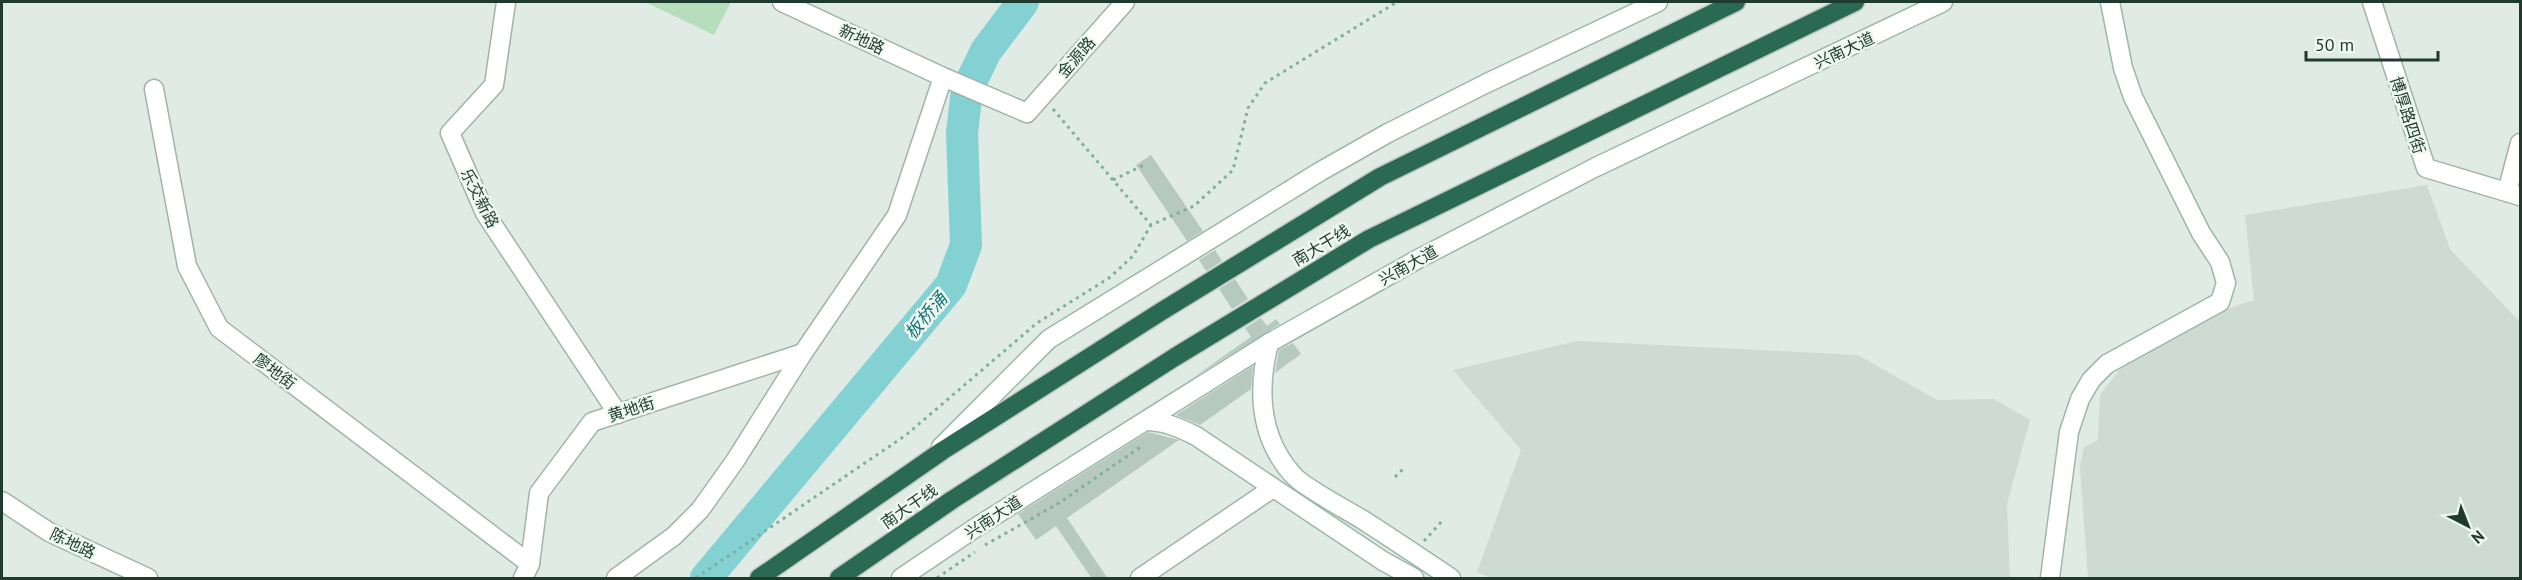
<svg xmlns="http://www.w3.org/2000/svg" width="2522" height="580" font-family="'PT Sans','Noto Sans SC',sans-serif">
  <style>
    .built { fill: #cddbd3 }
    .green { fill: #b6ddbc }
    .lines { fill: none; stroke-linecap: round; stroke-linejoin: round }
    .river { stroke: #84d1d3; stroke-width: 32 }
    .building { fill: #b7c9bf }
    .street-casing { stroke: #a2b3aa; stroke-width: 21 }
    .secondary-casing { stroke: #9db7ab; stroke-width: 21 }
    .highway-casing { stroke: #c0c8c5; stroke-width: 21 }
    .path { stroke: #7eb09a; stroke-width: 3; stroke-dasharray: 3 4.5; stroke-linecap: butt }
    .street { stroke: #fff; stroke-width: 18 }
    .secondary { stroke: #fff; stroke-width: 18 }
    .highway { stroke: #2a6954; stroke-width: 18 }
    .labels { text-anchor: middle; stroke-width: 5; stroke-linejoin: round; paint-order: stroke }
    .street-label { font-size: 16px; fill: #1f3b30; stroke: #eff7f2 }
    .water-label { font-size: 18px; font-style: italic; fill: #187679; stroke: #eff7f2 }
  </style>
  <rect width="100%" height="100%" fill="#dfebe4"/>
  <g class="built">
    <path d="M2427 185 2450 249 2520 322V578H2088L2080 467 2084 447 2098 440 2100 395 2120 369 2195 320 2254 300 2245 215Z"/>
    <path d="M1577 341 1858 355 1937 400 1994 399 2030 420 2007 504 2010 578H1491L1477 572 1521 450 1453 370Z"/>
  </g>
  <path class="green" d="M645 2H731L714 35Z"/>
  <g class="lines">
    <path class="river" d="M706 578 951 285 966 245 962 133 967 90 986 51 1023 2"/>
  </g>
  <g class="building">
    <path d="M1151 155 1203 231 1187 241 1136 165Z"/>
    <path d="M1215 250 1222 261 1206 271 1199 260Z"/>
    <path d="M1235 279 1248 299 1232 309 1219 289Z"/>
    <path d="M1261 318 1267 326 1276 319 1280 324 1195 376 1251 337 1245 328Z"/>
    <path d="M1293 343 1301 354 1275 373 1279 350Z"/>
    <path d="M1253 366 1251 389 1200 425 1176 415Z"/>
    <path d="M1148 432 1179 440 1067 518 1108 579H1092L1056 526 1036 540 1018 514Z"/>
  </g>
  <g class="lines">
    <defs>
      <g id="street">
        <path d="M506 2 494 85 450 133 485 213 618 414"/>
        <path d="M782 2 943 77 1027 113 1125 2"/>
        <path d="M2372 2 2426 168 2520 196"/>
        <path d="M154 89 187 266 219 328 530 564"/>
        <path d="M2507 192 2520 143"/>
        <path d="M2 501 49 532 148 578"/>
        <path d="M523 578 530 564 539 493 592 422 803 353"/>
        <path d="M616 578 674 536 700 510 735 461 803 353 897 215 943 77"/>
        <path d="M1140 578 1273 488"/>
      </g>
      <g id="secondary">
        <path d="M1269 343C1257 390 1259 438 1294 476 1305 488 1347 510 1363 520 1393 539 1422 559 1451 578"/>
        <path d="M1145 421C1164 421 1178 427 1196 436L1383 561 1414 578"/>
        <path d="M941 447 1049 339 1321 171 1388 133 1485 84 1658 2"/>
        <path d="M901 578 978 526 1269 343 1418 259 1596 167 1943 2"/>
        <path d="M2050 578 2069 432 2080 399 2091 380 2107 364 2220 302 2226 283 2220 262 2201 233 2133 97 2123 68 2110 2"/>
      </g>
      <g id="highway">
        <path d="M759 578 942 451 1162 311 1380 177 1736 2"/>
        <path d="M839 578 952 500 1175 357 1369 239 1855 2"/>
      </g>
    </defs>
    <use href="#street" class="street-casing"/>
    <use href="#secondary" class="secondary-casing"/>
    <use href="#highway" class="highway-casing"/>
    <g class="path">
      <path d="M1053 109 1151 225 1194 206 1233 170 1248 108 1265 83 1397 2"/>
      <path d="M1113 180 1144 165"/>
      <path d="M1395 477 1404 468"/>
      <path d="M1424 541 1443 520"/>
      <path d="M985 545 1059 503 1142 446"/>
      <path d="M696 578 906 435 1037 323 1109 278 1133 256 1151 225"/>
      <path d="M937 578 975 552"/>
    </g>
    <use href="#street" class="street"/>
    <use href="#secondary" class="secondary"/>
    <use href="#highway" class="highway"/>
  </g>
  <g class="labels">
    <g class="street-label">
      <text transform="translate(862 39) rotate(25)" y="6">新地路</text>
      <text transform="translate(1844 50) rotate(-25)" y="6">兴南大道</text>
      <text transform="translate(1076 57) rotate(-49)" y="6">金源路</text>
      <text transform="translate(2408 115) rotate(72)" y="6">博厚路四街</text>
      <text transform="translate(480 198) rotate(63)" y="6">乐交新路</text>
      <text transform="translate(1321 245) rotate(-31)" y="6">南大干线</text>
      <text transform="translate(1408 265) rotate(-29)" y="6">兴南大道</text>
      <text transform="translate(275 371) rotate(37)" y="6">廖地街</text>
      <text transform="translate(631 409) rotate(-18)" y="6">黄地街</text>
      <text transform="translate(909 506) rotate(-35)" y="6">南大干线</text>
      <text transform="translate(993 517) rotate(-33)" y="6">兴南大道</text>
      <text transform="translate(73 543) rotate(26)" y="6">陈地路</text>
    </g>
    <g class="water-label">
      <text transform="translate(926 316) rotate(-50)" y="6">板桥涌</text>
    </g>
  </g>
  <rect width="2522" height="580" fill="none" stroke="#1f3b30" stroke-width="6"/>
  <g transform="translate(2468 526) rotate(138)" stroke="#eff7f2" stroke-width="4.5" paint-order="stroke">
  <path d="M0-4.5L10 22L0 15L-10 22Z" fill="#1f3b30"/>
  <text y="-9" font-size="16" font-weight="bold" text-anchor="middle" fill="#1f3b30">N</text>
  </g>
  <path d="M2306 51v9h132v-9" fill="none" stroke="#1f3b30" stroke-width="3"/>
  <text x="2315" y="51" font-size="18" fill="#1f3b30" stroke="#eff7f2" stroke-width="4.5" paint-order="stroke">50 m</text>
</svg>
